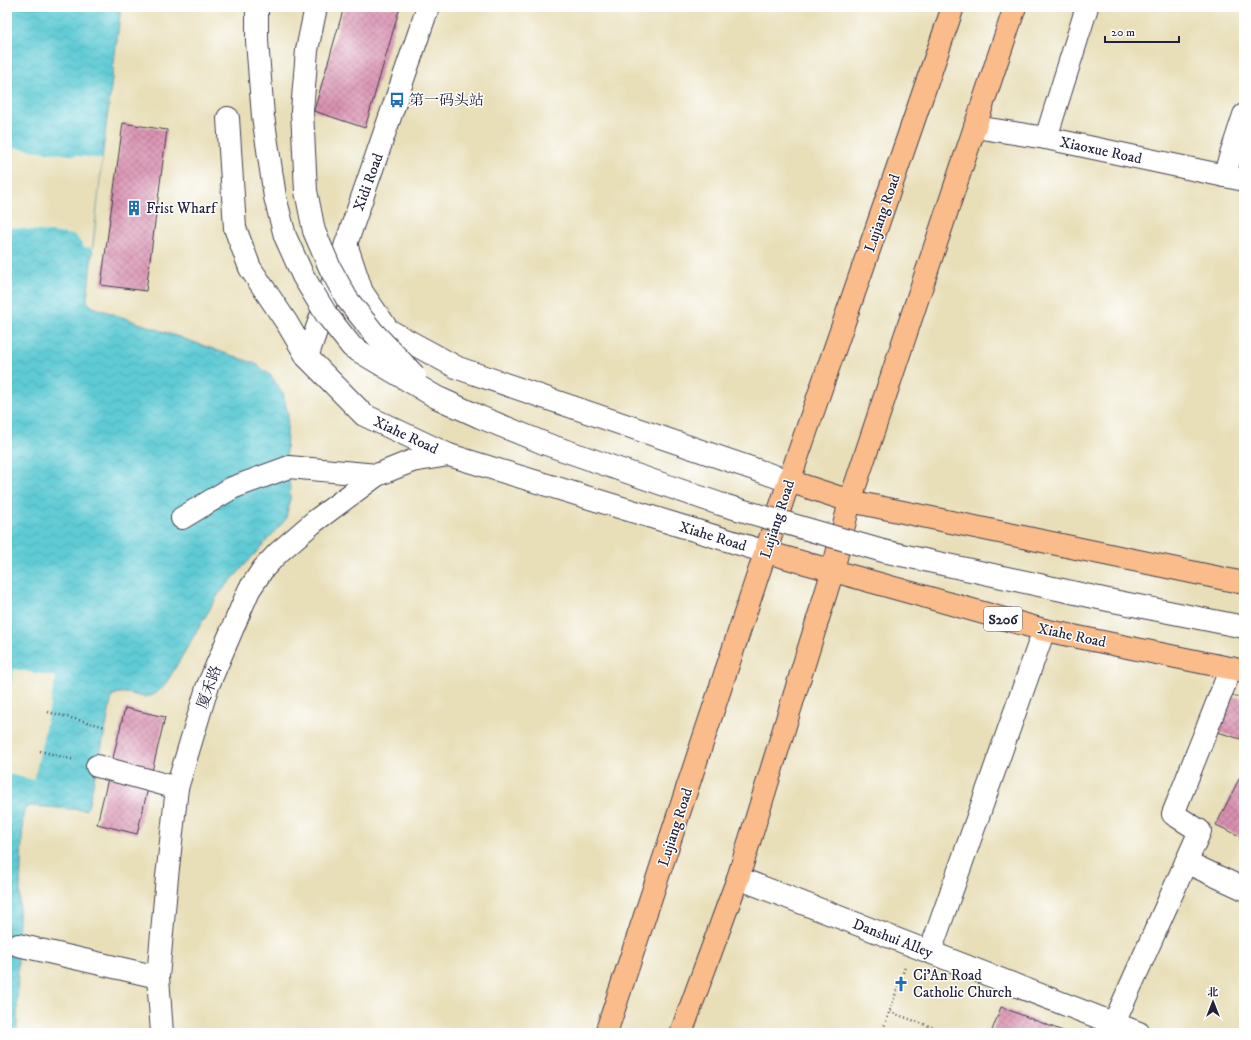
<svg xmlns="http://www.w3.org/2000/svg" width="1251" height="1040" font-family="'IM FELL DW Pica','Noto Serif SC',serif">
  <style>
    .water { fill: url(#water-waves); stroke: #407688 }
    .pier { fill: #e8dfb9 }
    .building { fill: url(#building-cross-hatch) }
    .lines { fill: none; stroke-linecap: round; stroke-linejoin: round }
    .minor-casing { stroke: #403e4e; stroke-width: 24 }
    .major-casing { stroke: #403e4e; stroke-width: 24 }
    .path { stroke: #403e4e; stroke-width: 2.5; stroke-dasharray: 1 3; stroke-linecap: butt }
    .minor { stroke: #fff; stroke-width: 22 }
    .major { stroke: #f9bc8a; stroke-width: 22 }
    .minor-bridge-casing { stroke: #403e4e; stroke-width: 24; stroke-linecap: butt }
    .minor-bridge { stroke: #fff; stroke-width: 22 }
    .labels { text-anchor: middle; stroke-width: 3; stroke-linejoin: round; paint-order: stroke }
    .shield { fill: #fff; stroke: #646476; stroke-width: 1 }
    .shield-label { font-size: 14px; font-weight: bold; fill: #22223b }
    .poi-label { font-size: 15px; fill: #22223b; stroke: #fff; text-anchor: start }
    .street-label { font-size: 15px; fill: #22223b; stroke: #fff }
  </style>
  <defs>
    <pattern id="water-waves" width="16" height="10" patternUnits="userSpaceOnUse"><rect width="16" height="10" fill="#5dcad4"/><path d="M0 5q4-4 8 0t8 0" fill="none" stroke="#51adb7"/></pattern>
    <pattern id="building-cross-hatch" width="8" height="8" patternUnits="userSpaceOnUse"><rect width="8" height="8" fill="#d991b0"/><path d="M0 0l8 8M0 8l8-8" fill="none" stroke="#b07690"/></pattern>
  </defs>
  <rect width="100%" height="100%" fill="#fff"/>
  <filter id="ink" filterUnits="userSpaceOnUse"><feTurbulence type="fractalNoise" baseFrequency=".025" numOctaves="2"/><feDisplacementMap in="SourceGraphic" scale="8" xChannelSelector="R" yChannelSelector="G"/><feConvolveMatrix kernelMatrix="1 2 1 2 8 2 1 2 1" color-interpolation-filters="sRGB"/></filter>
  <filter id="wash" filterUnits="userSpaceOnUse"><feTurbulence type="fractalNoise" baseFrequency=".012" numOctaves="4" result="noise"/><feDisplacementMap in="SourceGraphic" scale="16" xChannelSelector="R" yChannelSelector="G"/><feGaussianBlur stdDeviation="0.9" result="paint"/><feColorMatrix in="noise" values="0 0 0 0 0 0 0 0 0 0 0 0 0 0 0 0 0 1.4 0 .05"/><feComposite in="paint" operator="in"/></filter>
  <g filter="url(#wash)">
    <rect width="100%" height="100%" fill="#e8dfb9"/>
    <path class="water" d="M7 7H121L102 159 87 301 93 307 256 364 271 376 283 393 288 415 286 453 289 467 290 498 286 519 218 595 165 685C161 689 156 695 150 696 138 700 126 687 112 696L106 727 88 807 85 810 30 806 26 808 23 813 18 945 17 1033H7Z"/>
    <g class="pier">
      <path d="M7 147 102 159 92 248 84 247 75 235 7 227Z"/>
      <path d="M14 669 56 677 34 780 7 774V703Z"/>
    </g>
    <g id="blocks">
      <g class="building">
        <path d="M344 7H400L365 128 314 111Z"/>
        <path d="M123 123 167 130 146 291 101 285Z"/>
        <path d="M1230 696 1244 698V740L1214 731Z"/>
        <path d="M125 708 165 717 137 834 97 824Z"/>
        <path d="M1244 769V838L1216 825Z"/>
        <path d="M1001 1007 1068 1033H991Z"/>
      </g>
    </g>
  </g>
  <g filter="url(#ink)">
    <use href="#blocks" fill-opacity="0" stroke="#403e4e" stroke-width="1"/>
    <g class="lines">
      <defs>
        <g id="minor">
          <path d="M1087 7 1046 138 1244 180"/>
          <path d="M228 118 235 228 250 268 287 323 307 357 364 415 449 455 766 552"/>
          <path d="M975 127 1046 138"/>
          <path d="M1224 176 1244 115"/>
          <path d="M346 244 362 292 388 330 458 368 789 481"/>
          <path d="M307 357 428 7"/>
          <path d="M182 518 232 488 289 467 377 475"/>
          <path d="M97 766 177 788"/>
          <path d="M1186 862 1244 889"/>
          <path d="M738 878 1139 1033"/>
          <path d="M18 945 158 977"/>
          <path d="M930 952 1044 630"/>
          <path d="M1114 1023 1200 831 1173 814 1231 668"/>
          <path d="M162 1033 158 977 167 877 177 788 207 688 249 590 263 569 279 552 315 521 377 475 412 461 449 455"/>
        </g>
        <g id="major">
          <path d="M789 481 850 501 1244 583"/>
          <path d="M766 552 1044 630 1244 671"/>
          <path d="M606 1033 789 481 953 7"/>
          <path d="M681 1033 738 878 833 570 850 501 1015 7"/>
        </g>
      </defs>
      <use href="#minor" class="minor-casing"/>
      <use href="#major" class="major-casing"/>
      <g class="path">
        <path d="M48 712 106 727"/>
        <path d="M40 751 75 760"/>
        <path d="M890 1012 948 1033"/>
        <path d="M882 1033 905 967"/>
      </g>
      <use href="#minor" class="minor"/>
      <use href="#major" class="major"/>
      <defs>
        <g id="minor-bridge">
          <path d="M257 7V41L263 116 275 197 285 236 303 276 326 314 352 347 436 397 480 417 546 444 720 504 883 551 1108 600 1244 627"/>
          <path d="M316 7 307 50 302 111 306 191 314 231 330 268 347 299 373 332 415 376"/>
        </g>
      </defs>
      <use href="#minor-bridge" class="minor-bridge-casing"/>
      <use href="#minor-bridge" class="minor-bridge"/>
    </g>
  </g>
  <defs>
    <symbol id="bus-bare" viewBox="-9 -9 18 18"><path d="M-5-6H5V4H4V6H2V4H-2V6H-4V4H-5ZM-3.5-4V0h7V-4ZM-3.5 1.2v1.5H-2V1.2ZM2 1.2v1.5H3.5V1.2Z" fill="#1f6fb2" stroke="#fff" stroke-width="2.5" paint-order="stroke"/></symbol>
    <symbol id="building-bare" viewBox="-9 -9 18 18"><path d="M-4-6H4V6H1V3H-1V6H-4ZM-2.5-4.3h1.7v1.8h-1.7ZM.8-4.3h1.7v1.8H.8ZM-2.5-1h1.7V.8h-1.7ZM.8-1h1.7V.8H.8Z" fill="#1f6fb2" stroke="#fff" stroke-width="2.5" paint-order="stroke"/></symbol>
    <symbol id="church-bare" viewBox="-9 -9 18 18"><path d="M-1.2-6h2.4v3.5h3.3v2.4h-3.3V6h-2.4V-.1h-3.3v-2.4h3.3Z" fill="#1f6fb2" stroke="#fff" stroke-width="2.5" paint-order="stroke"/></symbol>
  </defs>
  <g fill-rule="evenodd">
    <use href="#bus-bare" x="386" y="89" width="22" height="22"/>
    <use href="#building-bare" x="123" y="197" width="22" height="22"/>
    <use href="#church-bare" x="890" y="973" width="22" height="22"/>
  </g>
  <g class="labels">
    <rect class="shield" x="984" y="607" width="38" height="24" rx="3"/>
    <g class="shield-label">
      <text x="1003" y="624">S206</text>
    </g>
    <g class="poi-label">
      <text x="409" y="105">第一码头站</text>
      <text x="146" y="213">Frist Wharf</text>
      <text x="913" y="980">Ci'An Road<tspan x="913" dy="17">Catholic Church</tspan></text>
    </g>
    <g class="street-label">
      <text transform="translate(1101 150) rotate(12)" y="5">Xiaoxue Road</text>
      <text transform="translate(368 182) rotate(-70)" y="5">Xidi Road</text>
      <text transform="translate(882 213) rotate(-71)" y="5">Lujiang Road</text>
      <text transform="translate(406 435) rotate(25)" y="5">Xiahe Road</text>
      <text transform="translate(777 519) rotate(-72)" y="5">Lujiang Road</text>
      <text transform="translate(713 536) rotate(17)" y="5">Xiahe Road</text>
      <text transform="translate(1072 635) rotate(12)" y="5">Xiahe Road</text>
      <text transform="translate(209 687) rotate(-70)" y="5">厦禾路</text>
      <text transform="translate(675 827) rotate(-72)" y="5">Lujiang Road</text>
      <text transform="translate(893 938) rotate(21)" y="5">Danshui Alley</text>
    </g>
  </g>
  <rect width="1251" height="1040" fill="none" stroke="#fff" stroke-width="24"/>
  <g transform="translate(1213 1002)" stroke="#ffffff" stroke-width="3" paint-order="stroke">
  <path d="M0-3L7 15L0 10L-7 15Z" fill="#22223b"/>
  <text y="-6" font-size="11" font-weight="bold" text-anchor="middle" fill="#22223b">北</text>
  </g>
  <path d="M1105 36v6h74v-6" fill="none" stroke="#22223b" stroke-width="2"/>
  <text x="1111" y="36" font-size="12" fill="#22223b" stroke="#ffffff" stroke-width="3" paint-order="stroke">20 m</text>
</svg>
